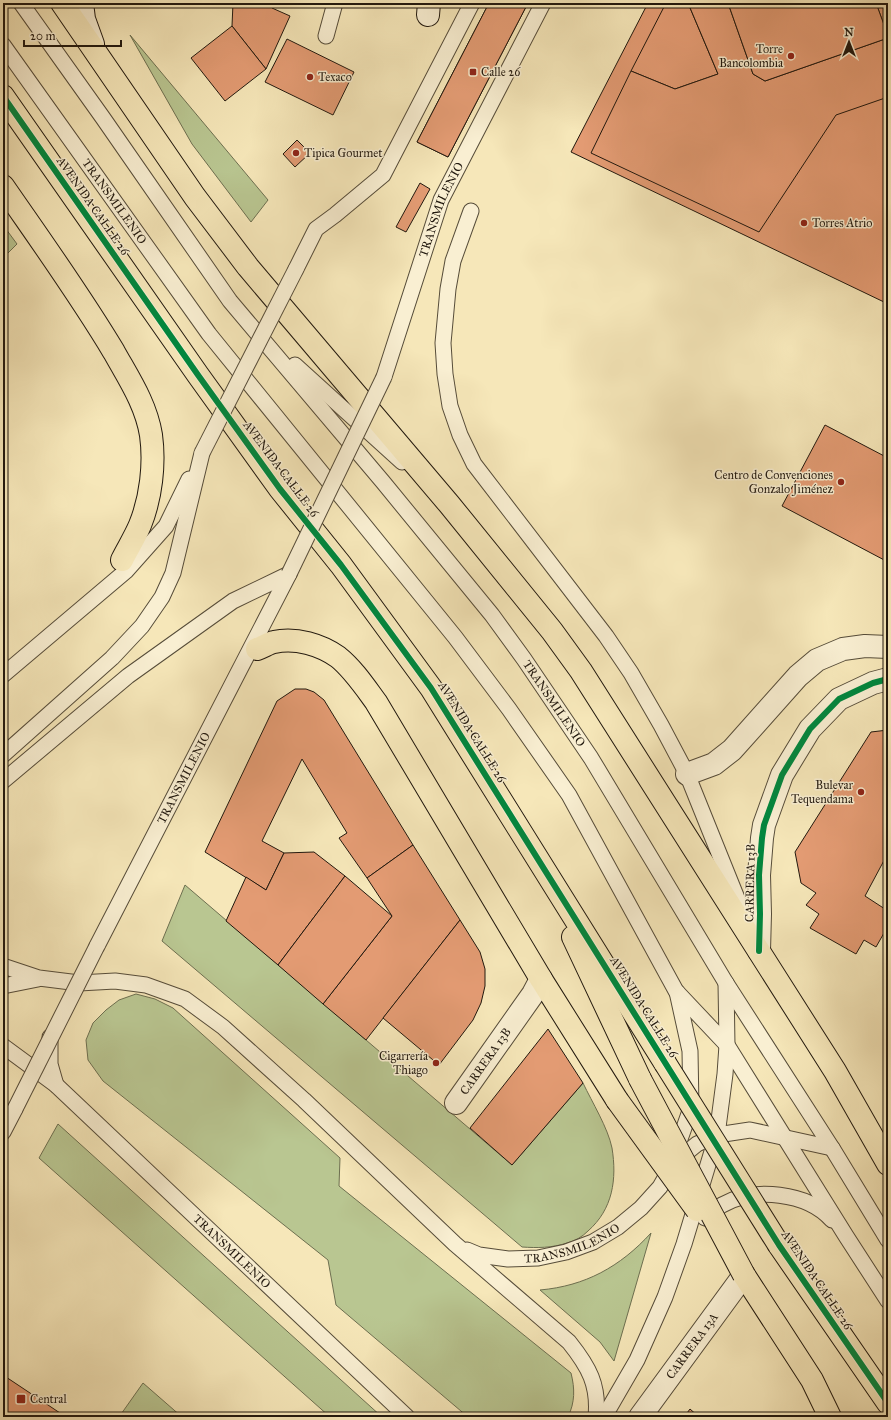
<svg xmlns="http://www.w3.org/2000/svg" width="891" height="1420" font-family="'IM FELL Great Primer',serif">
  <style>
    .green { fill: #b9c691; stroke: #6d6f50 }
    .building { fill: #e39b73; stroke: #21180e }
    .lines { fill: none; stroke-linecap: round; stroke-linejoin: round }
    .lane-casing { stroke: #564c39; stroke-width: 17 }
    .street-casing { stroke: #564c39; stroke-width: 24 }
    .secondary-casing { stroke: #21180e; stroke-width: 24 }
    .primary-casing { stroke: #21180e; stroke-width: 24 }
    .lane { stroke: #f9efd2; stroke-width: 15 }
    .street { stroke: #f9efd2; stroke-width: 22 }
    .secondary { stroke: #f9efd2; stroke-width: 22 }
    .primary { stroke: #f6e7b9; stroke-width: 22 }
    .lane-bridge-casing { stroke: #564c39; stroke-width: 17; stroke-linecap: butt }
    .primary-bridge-casing { stroke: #21180e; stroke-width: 24; stroke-linecap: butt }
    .lane-bridge { stroke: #f9efd2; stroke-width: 15 }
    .primary-bridge { stroke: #f6e7b9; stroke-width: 22 }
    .cycleway-casing { stroke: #f9efd2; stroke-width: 8 }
    .cycleway { stroke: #00873e; stroke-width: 6 }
    .poi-dot { fill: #8f2418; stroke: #f9efd2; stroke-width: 1.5 }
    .labels { text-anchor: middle; stroke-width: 3; stroke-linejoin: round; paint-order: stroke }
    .poi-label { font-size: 12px; fill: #21180e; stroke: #f9efd2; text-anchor: start }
    .street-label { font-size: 12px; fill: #21180e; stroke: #f9efd2 }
  </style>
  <rect width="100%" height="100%" fill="#f6e7b9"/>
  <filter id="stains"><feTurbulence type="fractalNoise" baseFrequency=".005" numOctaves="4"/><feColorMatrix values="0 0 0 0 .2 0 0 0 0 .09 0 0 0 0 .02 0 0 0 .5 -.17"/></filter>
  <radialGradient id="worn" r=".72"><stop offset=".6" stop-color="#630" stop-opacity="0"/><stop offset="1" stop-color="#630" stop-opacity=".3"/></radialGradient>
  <g class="green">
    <path d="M130 35 268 200 251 222 192 144Z"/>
    <path d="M3 225 17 244 3 258Z"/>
    <path d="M185 885 512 1165 583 1083C592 1102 608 1128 612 1148 617 1179 613 1209 588 1231 582 1237 575 1241 567 1243 552 1248 537 1248 522 1247L162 941Z"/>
    <path d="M136 994 155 999 173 1008 340 1158 339 1186 571 1373C575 1389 575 1402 568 1417H468L336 1305 328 1260 103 1081 88 1060 86 1040 93 1023 106 1010 119 1000Z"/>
    <path d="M58 1124 382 1417H330L39 1158Z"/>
    <path d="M651 1233 614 1361 600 1342 540 1290C585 1286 620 1267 651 1233Z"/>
    <path d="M143 1383 182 1417H119Z"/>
  </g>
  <g class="building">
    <path d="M233 3H275L272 8 290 16 266 69 232 26Z"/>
    <path d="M489 3H528L448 157 417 142Z"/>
    <path d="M489 3H528L448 157 417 142Z"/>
    <path d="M648 3H888V295L884 302 571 152Z"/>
    <path d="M666 3H688L718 74 675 89 631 71Z"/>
    <path d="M688 3H728L753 74 765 81 885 39 887 33 876 3H888V97L836 115 759 232 591 153 631 71 675 89 718 74Z"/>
    <path d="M728 3H876L887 33 885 39 765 81 753 74Z"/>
    <path d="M232 26 266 69 225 101 191 58Z"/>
    <path d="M287 39 354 72 333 115 265 82Z"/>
    <path d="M297 140 310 153 295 167 283 154Z"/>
    <path d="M420 183 430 189 406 232 396 227Z"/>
    <path d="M825 425 888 458V562L782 506Z"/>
    <path d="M295 689H306L314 692 324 700 413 845 367 878 339 838 347 833 302 759 262 841 284 853 266 890 205 852 277 701Z"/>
    <path d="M888 730V853L865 896 888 911V926L876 947 864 940 856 954 810 928 819 914 806 905 816 893 801 883 795 852 871 732Z"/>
    <path d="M413 845 460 920 366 1040 323 1004 392 916 367 878Z"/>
    <path d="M314 852 345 876 278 965 226 921 246 877 266 890 284 853Z"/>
    <path d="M345 876 392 916 323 1004 278 965Z"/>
    <path d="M460 920 480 952 485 969V986L481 1003 473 1020 439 1065 383 1018Z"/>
    <path d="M548 1029 583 1083 512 1165 470 1128Z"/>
    <path d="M6 1377 66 1417H3V1381Z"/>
    <path d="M690 1409 699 1417H684Z"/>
  </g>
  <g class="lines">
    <defs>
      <g id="lane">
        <path id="s1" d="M21 3 103 118 230 301 383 482 492 615 524 659 591 758 726 983 832 1148 888 1240"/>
        <path d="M326 36 335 3"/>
        <path id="s2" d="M3 45 209 334 455 637 509 709 569 795 676 991 727 1045 846 1236 888 1301"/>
        <path d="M471 211 453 261 448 289 443 343 445 374 450 406 460 435 474 464 606 636 631 673 661 725 687 774 743 913"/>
        <path d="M296 269 316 229 335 215 383 175 472 3"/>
        <path d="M295 365 402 462"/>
        <path id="s3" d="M384 377 441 200 543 3"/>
        <path d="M3 675 126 571 166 526 189 479"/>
        <path d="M3 755 112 658 142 626 162 597 173 573 202 453"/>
        <path d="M3 781 128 676 233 601 289 574"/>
        <path id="s4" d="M97 946 289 574"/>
        <path d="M3 966 39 978 79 983 115 981 146 985 185 999 223 1027 304 1100 455 1244 569 1342C589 1367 599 1385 596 1417"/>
        <path d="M3 986 38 979"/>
        <path d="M50 1037V1064L56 1085"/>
        <path id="s5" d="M3 1046 56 1085 407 1417"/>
        <path d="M3 1132 15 1109"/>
        <path d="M675 1164 680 1158 697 1144 717 1135 750 1130 832 1148"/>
        <path d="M705 1218C711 1214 716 1209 722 1205 754 1187 807 1192 832 1220"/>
        <path id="s6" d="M467 1250 479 1255 508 1259 538 1258 566 1252 593 1242 618 1227 641 1208 660 1187 668 1173 691 1108 690 1051 677 992"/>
        <path d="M604 1417 637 1360 665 1297 684 1244 717 1135 725 1074 727 1045 726 983"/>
      </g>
      <g id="street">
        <path d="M687 774 714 764 732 750 798 676 817 660 843 649 865 646 888 647"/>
        <path d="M759 951 760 914 759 875 762 838 764 825 782 775 810 729 839 699 873 683 888 679"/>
        <path id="s7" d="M456 1103 533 994 541 979"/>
        <path id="s8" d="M640 1417 744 1275"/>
      </g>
      <g id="secondary">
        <path d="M82 3 84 19 93 44"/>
        <path d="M428 15 429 3"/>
      </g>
      <g id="primary">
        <path d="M62 3 195 197 248 267 449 504 552 631 581 671 835 1071 888 1164"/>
        <path d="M3 96 198 375 280 489 341 565 431 688 665 1063"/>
        <path d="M3 186C41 241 80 295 114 352 129 379 146 404 151 435 155 464 151 498 140 525 135 537 128 548 122 560"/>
        <path d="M257 649C263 647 269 643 274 642 296 637 321 645 338 657 353 669 365 687 376 702L541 979 617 1100"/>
        <path d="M573 937 640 1079"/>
        <path d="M779 1245 888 1403"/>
        <path d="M744 1275 812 1380 830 1417"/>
      </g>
    </defs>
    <use href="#lane" class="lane-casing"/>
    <use href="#street" class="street-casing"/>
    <use href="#secondary" class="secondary-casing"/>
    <use href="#primary" class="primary-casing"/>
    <use href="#lane" class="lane"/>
    <use href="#street" class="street"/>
    <use href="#secondary" class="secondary"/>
    <use href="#primary" class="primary"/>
    <defs>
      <g id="lane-bridge">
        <path d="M202 453 296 269"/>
        <path d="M289 574 384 377"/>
        <path d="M15 1109 97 946"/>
      </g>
      <g id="primary-bridge">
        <path d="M665 1063 779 1245"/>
        <path d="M640 1079 744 1275"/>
        <path d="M617 1100 697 1210"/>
      </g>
    </defs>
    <use href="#lane-bridge" class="lane-bridge-casing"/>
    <use href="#primary-bridge" class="primary-bridge-casing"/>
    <use href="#lane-bridge" class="lane-bridge"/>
    <use href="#primary-bridge" class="primary-bridge"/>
    <defs>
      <g id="cycleway">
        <path d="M3 96 198 375 280 489 341 565 431 688 779 1245 888 1403"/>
        <path d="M759 951 760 914 759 875 762 838 764 825 782 775 810 729 839 699 873 683 888 679"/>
      </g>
    </defs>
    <use href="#cycleway" class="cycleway-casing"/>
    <use href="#cycleway" class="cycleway"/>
  </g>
  <g class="poi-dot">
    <circle cx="791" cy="56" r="4"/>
    <rect x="469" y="68" width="8" height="8" rx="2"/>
    <circle cx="310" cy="77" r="4"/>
    <circle cx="296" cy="153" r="4"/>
    <circle cx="804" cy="223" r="4"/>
    <circle cx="841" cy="482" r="4"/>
    <circle cx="861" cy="792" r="4"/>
    <circle cx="436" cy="1063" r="4"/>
    <rect x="16" y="1394" width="10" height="10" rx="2"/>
  </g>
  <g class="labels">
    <g class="poi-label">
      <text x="783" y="53" text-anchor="end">Torre<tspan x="783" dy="14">Bancolombia</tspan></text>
      <text x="481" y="76">Calle 26</text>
      <text x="318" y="81">Texaco</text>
      <text x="304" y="157">Tipica Gourmet</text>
      <text x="812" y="227">Torres Atrio</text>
      <text x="833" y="479" text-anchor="end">Centro de Convenciones<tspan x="833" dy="14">Gonzalo Jiménez</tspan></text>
      <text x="853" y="789" text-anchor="end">Bulevar<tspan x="853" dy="14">Tequendama</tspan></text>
      <text x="428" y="1060" text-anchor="end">Cigarrería<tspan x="428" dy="14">Thiago</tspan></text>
      <text x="30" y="1403">Central</text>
    </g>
    <g class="street-label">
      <text dy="4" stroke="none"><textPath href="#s2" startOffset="192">TRANSMILENIO</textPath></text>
      <text transform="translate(93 206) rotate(55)" y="4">AVENIDA CALLE 26</text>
      <text dy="4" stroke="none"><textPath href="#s3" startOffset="177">TRANSMILENIO</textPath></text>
      <text transform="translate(281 469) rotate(53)" y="4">AVENIDA CALLE 26</text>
      <text dy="4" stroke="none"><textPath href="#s1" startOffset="881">TRANSMILENIO</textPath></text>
      <text transform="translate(472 732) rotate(58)" y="4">AVENIDA CALLE 26</text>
      <text dy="4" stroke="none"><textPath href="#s4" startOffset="189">TRANSMILENIO</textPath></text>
      <text transform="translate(750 883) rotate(-89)" y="4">CARRERA 13B</text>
      <text transform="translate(644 1007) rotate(58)" y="4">AVENIDA CALLE 26</text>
      <text dy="4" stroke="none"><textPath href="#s7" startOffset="51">CARRERA 13B</textPath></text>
      <text dy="4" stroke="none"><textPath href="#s6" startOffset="109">TRANSMILENIO</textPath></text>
      <text dy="4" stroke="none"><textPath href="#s5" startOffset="308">TRANSMILENIO</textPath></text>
      <text transform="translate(817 1280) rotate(56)" y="4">AVENIDA CALLE 26</text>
      <text dy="4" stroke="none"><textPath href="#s8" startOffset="88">CARRERA 13A</textPath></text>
    </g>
  </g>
  <rect width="891" height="1420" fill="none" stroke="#f6e7b9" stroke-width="16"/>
  <rect x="4" y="4" width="883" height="1412" fill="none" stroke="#21180e" stroke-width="2"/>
  <rect x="8" y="8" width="875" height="1404" fill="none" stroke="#21180e"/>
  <g transform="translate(849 42)" stroke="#f9efd2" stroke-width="3" paint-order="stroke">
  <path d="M0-3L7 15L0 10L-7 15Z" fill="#21180e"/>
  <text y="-6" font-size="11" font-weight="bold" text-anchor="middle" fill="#21180e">N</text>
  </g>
  <path d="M24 40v6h97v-6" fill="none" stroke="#21180e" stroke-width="2"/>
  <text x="30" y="40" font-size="12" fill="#21180e" stroke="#f9efd2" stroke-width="3" paint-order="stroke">20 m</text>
  <rect width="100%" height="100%" filter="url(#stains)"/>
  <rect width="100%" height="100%" fill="url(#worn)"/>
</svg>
